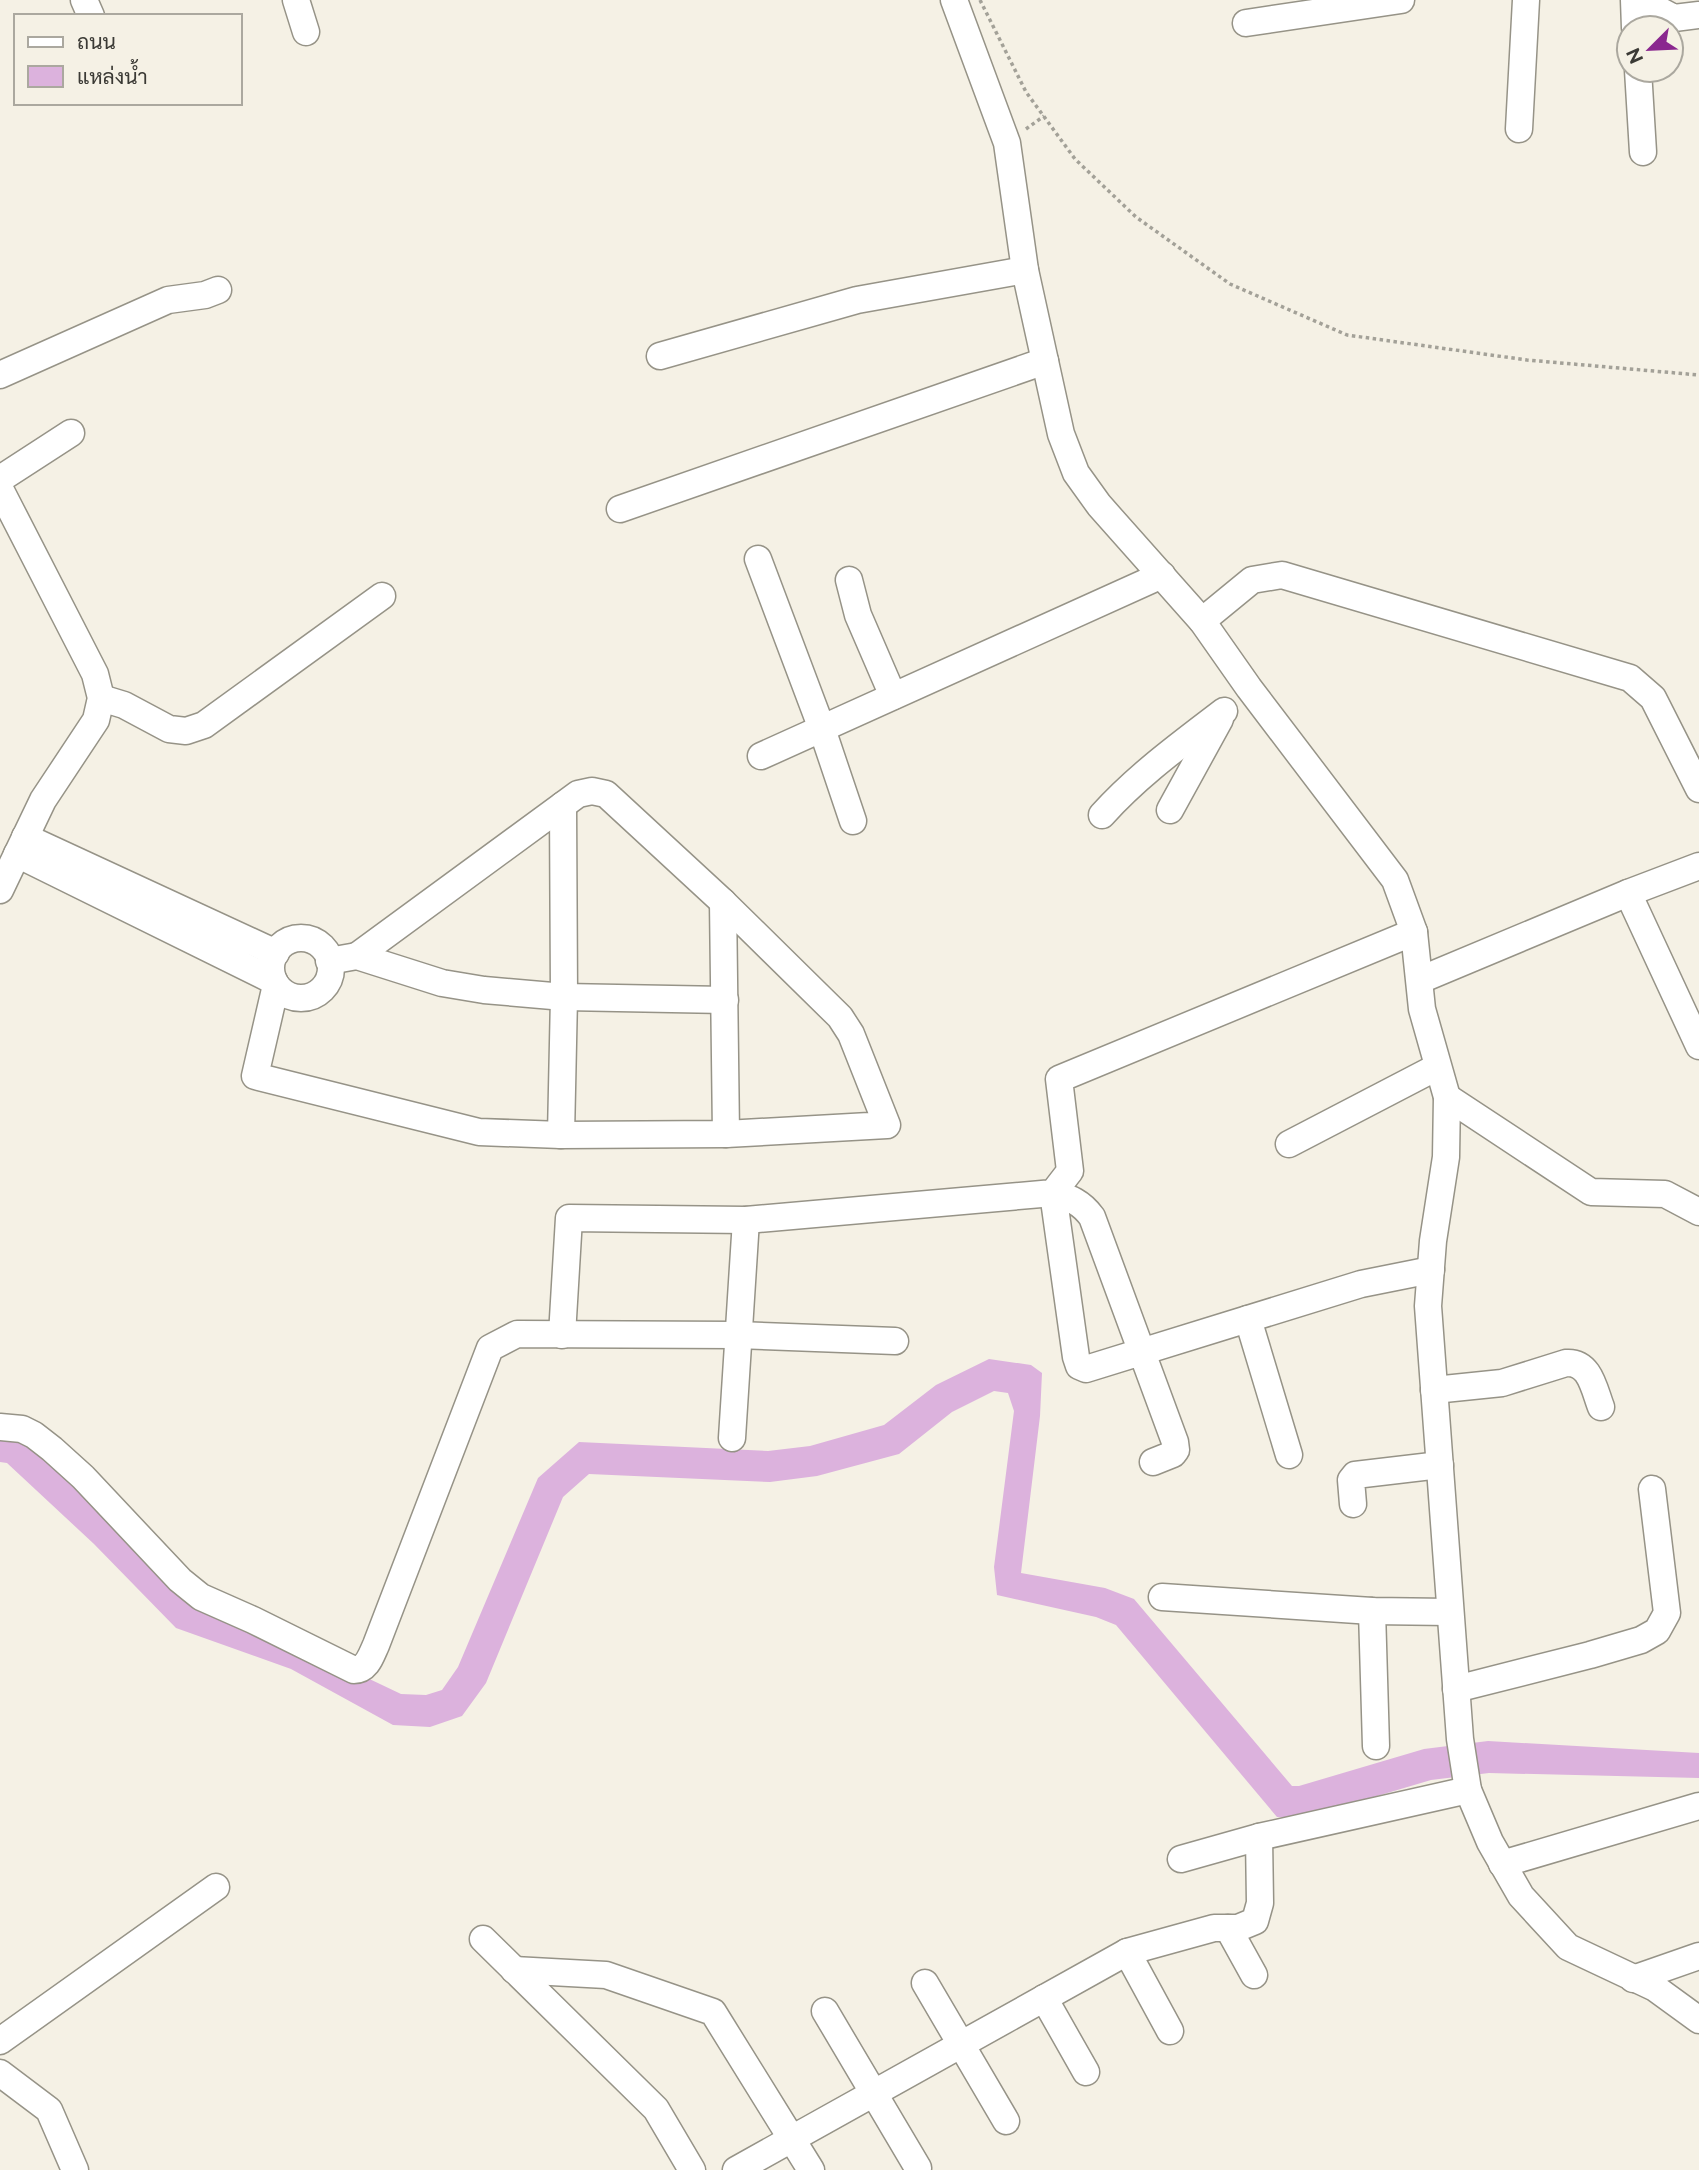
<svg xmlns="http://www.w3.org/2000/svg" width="1699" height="2170" font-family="Raleway,Sarabun,sans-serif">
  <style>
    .water { fill: #dcb2dd }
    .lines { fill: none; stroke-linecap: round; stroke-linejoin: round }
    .minor-casing { stroke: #969387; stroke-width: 29 }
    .path { stroke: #a3a198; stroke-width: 3.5; stroke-dasharray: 3.5 3.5; stroke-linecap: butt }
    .minor { stroke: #fff; stroke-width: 26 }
  </style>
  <rect width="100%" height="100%" fill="#f5f1e5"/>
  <path class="water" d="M989 1359 1031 1365 1042 1373 1040 1416 1021 1573 1105 1588 1134 1599 1292 1786H1299L1424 1749 1488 1741 1699 1753V1778L1489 1773 1431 1780 1303 1818 1277 1817 1116 1625 1096 1617 997 1595 994 1567 1014 1411 1008 1393 994 1391 952 1412 899 1454 817 1476 770 1482 589 1474 563 1497 486 1683 462 1716 430 1727 393 1725 291 1669 176 1628 94 1544 7 1463 0 1462V1431L21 1433 192 1600 300 1646 401 1694 426 1695 442 1690 458 1667 538 1478 579 1442 768 1451 810 1446 884 1425 936 1385Z"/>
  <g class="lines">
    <defs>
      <g id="minor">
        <path d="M84 0 91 16"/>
        <path d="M296 0 306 32"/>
        <path d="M954 0 1007 143 1025 270 1061 434 1076 473 1099 505 1202 621 1249 688 1395 880 1414 932 1422 1009 1447 1097 1446 1157 1433 1241 1428 1306 1460 1739 1468 1790 1490 1842 1521 1896 1568 1947 1655 1988 1699 2020"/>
        <path d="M1634 0 1635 28"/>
        <path d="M1640 0 1674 18 1699 15"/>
        <path d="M1246 23 1401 0"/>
        <path d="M1638 70 1643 152"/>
        <path d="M1519 129 1526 0"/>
        <path d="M660 356 857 300 1025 270"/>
        <path d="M0 375 168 300 205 295 218 290"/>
        <path d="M0 479 71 433"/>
        <path d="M0 489 95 674 101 698 96 720 43 800 0 890"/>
        <path d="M620 509 1045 361"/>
        <path d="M758 559 822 729 853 821"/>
        <path d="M849 580 858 615 893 696"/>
        <path d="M1202 621 1252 580 1282 575 1630 678 1653 698 1699 789"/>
        <path d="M101 698 124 705 169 729 186 731 204 725 382 596"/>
        <path d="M761 756 1162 575"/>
        <path d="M1170 810 1220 719"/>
        <path d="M1102 815C1138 775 1181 744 1224 711"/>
        <path d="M25 837 276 953"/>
        <path d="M17 854 274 981"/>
        <path d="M1628 893 1699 1046"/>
        <path d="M723 902 726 1134"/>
        <circle cx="301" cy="968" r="30"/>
        <path d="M329 961 357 956 442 983 484 990 564 997 725 1000"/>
        <path d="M1420 980 1628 893 1699 866"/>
        <path d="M276 985 255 1076 479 1132 561 1135 726 1134 887 1125 851 1034 840 1017 723 902 606 794 592 791 578 794 357 956"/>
        <path d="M1447 1097 1591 1192 1665 1194 1699 1212"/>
        <path d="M561 1135 564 997 563 805"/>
        <path d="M1289 1144 1437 1067"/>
        <path d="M1248 1319 1289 1455"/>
        <path d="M562 1335 569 1218 746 1220 1053 1193 1070 1171 1059 1079 1414 932"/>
        <path d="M1434 1390 1502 1383 1566 1363C1590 1361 1594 1389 1601 1407"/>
        <path d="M0 1427 22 1429 34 1435 52 1449 83 1477 180 1580 201 1597 253 1620 354 1670C367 1670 371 1656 376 1645L490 1348 517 1334 737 1335 895 1341"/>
        <path d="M732 1438 746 1220"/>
        <path d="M1153 1462 1173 1454 1176 1450 1175 1442 1092 1217C1081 1202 1070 1198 1053 1193L1076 1357 1079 1366 1086 1369 1361 1284 1431 1270"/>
        <path d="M1353 1504 1351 1480 1355 1475 1440 1465"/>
        <path d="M1162 1597 1372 1611 1450 1612"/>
        <path d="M1372 1611 1376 1746"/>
        <path d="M1456 1689 1590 1655 1641 1640 1657 1631 1667 1613 1652 1489"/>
        <path d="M1181 1859 1259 1837 1468 1790"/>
        <path d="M1502 1864 1699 1806"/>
        <path d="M1228 1928 1254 1975"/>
        <path d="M483 1939 656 2109 692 2170"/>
        <path d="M1127 1952 1170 2031"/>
        <path d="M514 1970 606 1975 713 2012 811 2170"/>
        <path d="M1633 1979 1699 1956"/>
        <path d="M925 1983 1006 2121"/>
        <path d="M1044 1998 1086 2072"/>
        <path d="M825 2011 918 2168"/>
        <path d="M0 2041 216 1887"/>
        <path d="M0 2073 49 2110 75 2170"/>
        <path d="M736 2170 1127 1952 1214 1928H1238L1255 1921 1260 1903 1259 1837"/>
      </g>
    </defs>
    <use href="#minor" class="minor-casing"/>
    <g class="path">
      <path d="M980 0 1026 92 1075 159 1136 217 1230 284 1347 335 1527 360 1699 375"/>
      <path d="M1026 129 1044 116"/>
    </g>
    <use href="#minor" class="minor"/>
  </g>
  <rect x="14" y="14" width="228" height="91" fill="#f5f1e5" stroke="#aba89f" stroke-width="2"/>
  <rect x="28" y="37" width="35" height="10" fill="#ffffff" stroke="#aba89f" stroke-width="2"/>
  <text x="77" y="49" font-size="21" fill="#3b3a35">ถนน</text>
  <rect x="28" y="66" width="35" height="21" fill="#dcb2dd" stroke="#aba89f" stroke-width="2"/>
  <text x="77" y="84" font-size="21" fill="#3b3a35">แหล่งน้ำ</text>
  <g transform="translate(1650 49) rotate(246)"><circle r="33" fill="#f5f1e5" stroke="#aba89f" stroke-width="2"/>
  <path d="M0-5L12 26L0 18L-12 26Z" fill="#8a278f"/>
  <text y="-10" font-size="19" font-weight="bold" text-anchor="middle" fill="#3b3a35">N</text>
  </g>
</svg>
